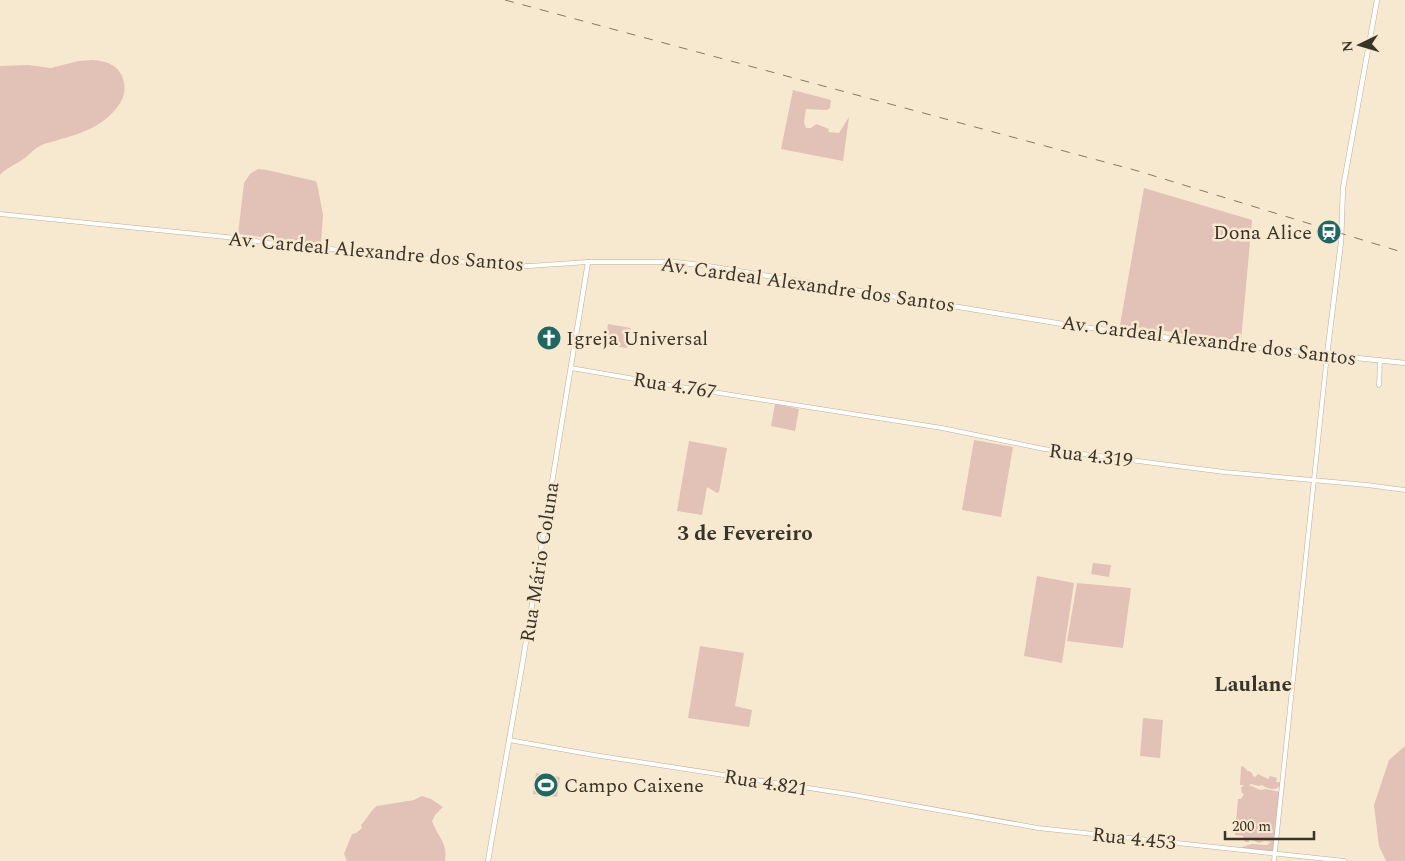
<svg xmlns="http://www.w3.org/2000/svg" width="1405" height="861" font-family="Spectral,serif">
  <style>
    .green { fill: #e2c1b6 }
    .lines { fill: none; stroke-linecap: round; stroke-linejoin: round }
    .minor-casing { stroke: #bbae96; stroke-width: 5 }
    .major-casing { stroke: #bbae96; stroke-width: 5.5 }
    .minor { stroke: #fff; stroke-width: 4 }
    .major { stroke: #fff; stroke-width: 4.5 }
    .rail { stroke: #827969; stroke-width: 1; stroke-dasharray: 9 9; stroke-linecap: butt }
    .labels { text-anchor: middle; stroke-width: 5; stroke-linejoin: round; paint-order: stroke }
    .poi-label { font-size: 20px; fill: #39342a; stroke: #f7e9d0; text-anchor: start }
    .street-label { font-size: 20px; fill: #39342a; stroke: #f7e9d0 }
    .neighbourhood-label { font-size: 21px; font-weight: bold; fill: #39342a; stroke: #f7e9d0 }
  </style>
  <rect width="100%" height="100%" fill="#f7e9d0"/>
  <g class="green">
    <path d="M93 60C106 61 119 65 123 79 127 91 123 101 115 110 99 128 80 134 58 140 53 142 45 143 40 146 33 149 29 156 22 160 15 165 6 168 0 175V66L28 65 51 68 78 61Z"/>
    <path d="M793 90 831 100 830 108 827 110 806 109 804 122 806 128H811L816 124 829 129 828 132 839 133 849 117 843 161 781 149Z"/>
    <path d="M258 169 267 170 315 181 317 183 323 215 321 244 238 234 244 183 250 174Z"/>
    <path d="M1144 188 1252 220 1241 341 1120 325Z"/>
    <path d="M608 324 631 328 627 348 605 345Z"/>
    <path d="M775 404 799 409 795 431 771 426Z"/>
    <path d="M974 440 1013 447 1001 517 962 510Z"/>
    <path d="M689 441 727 448 719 492 717 493 707 487 702 515 677 511Z"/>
    <path d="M1093 563 1111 565 1109 577 1091 574Z"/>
    <path d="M1037 576 1074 583 1062 663 1024 656Z"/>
    <path d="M1077 583 1131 588 1123 648 1067 641Z"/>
    <path d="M700 646 744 653 735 706 752 710 749 727 688 718Z"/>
    <path d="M1143 718 1163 720 1160 758 1140 756Z"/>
    <path d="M1405 746V861H1386L1379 846 1374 805 1389 760Z"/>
    <path d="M1243 766 1246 769 1247 771H1249L1252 773 1253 776 1255 777 1258 774 1268 779 1270 776 1277 778 1276 782H1279L1281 784C1277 792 1268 789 1262 785L1259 786 1251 784 1249 785 1260 790 1266 789 1280 792 1273 852 1242 848V847L1252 844 1267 845 1271 842 1265 841 1259 843 1248 838 1249 842H1245L1243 836 1235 835 1238 799H1241L1244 794 1242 793 1241 788 1244 785H1240L1241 767Z"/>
    <path d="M536 773 560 777 557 797 533 794Z"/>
    <path d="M422 796 431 799 443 807 435 815 432 821C438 838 448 842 445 861H347L344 854 352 834 356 833 362 828 361 825C367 819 370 811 377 806L414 800Z"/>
  </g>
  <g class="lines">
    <defs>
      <g id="minor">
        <path d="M0 214 236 238 269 243 506 266H529L588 262"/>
        <path d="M571 368 681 387 942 428 1044 449 1224 472 1367 485 1405 490"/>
        <path d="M1379 385 1380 360"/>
        <path d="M509 740 594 755 854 795 1038 828 1345 861"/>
        <path d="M1274 861 1327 355"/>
      </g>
      <g id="major">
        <path d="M1327 355 1341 242 1343 188 1377 0"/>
        <path d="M488 861 522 666 588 262H673L701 265 1075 326 1185 340 1405 363"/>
      </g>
    </defs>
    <use href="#minor" class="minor-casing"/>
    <use href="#major" class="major-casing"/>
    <use href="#minor" class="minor"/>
    <use href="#major" class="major"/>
    <path class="rail" d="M505 0 1138 171 1405 253"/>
  </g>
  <defs>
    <symbol id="station-disc" viewBox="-11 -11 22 22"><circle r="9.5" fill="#1d6863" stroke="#f7e9d0"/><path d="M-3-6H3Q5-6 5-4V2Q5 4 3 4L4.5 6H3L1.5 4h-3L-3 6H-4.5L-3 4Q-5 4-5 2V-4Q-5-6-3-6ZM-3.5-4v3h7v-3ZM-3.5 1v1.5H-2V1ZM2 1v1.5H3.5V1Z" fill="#fff"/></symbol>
    <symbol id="church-disc" viewBox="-11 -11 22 22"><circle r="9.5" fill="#1d6863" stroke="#f7e9d0"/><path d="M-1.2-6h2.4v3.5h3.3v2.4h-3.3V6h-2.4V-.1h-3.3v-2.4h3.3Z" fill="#fff"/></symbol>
    <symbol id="stadium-disc" viewBox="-11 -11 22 22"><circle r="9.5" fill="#1d6863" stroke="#f7e9d0"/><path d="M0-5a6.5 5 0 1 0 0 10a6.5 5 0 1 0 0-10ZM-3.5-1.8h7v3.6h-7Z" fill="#fff"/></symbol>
  </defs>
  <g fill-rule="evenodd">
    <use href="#station-disc" x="1315" y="218" width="28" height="28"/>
    <use href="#church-disc" x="535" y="324" width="28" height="28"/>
    <use href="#stadium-disc" x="532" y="771" width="28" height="28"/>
  </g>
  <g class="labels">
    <g class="poi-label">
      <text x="1312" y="239" text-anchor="end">Dona Alice</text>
      <text x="566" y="345">Igreja Universal</text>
      <text x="564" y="792">Campo Caixene</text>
    </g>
    <g class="street-label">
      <text transform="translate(376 251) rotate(5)" y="7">Av. Cardeal Alexandre dos Santos</text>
      <text transform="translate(808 284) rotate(8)" y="7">Av. Cardeal Alexandre dos Santos</text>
      <text transform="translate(1209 340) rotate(7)" y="7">Av. Cardeal Alexandre dos Santos</text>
      <text transform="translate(675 385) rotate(9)" y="7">Rua 4.767</text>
      <text transform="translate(1091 455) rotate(7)" y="7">Rua 4.319</text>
      <text transform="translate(539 562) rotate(-81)" y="7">Rua Mário Coluna</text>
      <text transform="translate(766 782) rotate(9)" y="7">Rua 4.821</text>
      <text transform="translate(1134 838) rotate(6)" y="7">Rua 4.453</text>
    </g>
    <g class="neighbourhood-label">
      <text x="745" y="540">3 de Fevereiro</text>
      <text x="1253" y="691">Laulane</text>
    </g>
  </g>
  <g transform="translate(1360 45) rotate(265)" stroke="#f7e9d0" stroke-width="4" paint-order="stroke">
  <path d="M0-4L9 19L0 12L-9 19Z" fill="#39342a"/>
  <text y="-8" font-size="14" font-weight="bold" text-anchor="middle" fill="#39342a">N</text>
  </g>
  <path d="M1225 831v8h89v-8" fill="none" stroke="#39342a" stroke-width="2.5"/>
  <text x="1232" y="831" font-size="15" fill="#39342a" stroke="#f7e9d0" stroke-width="4" paint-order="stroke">200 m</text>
</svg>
